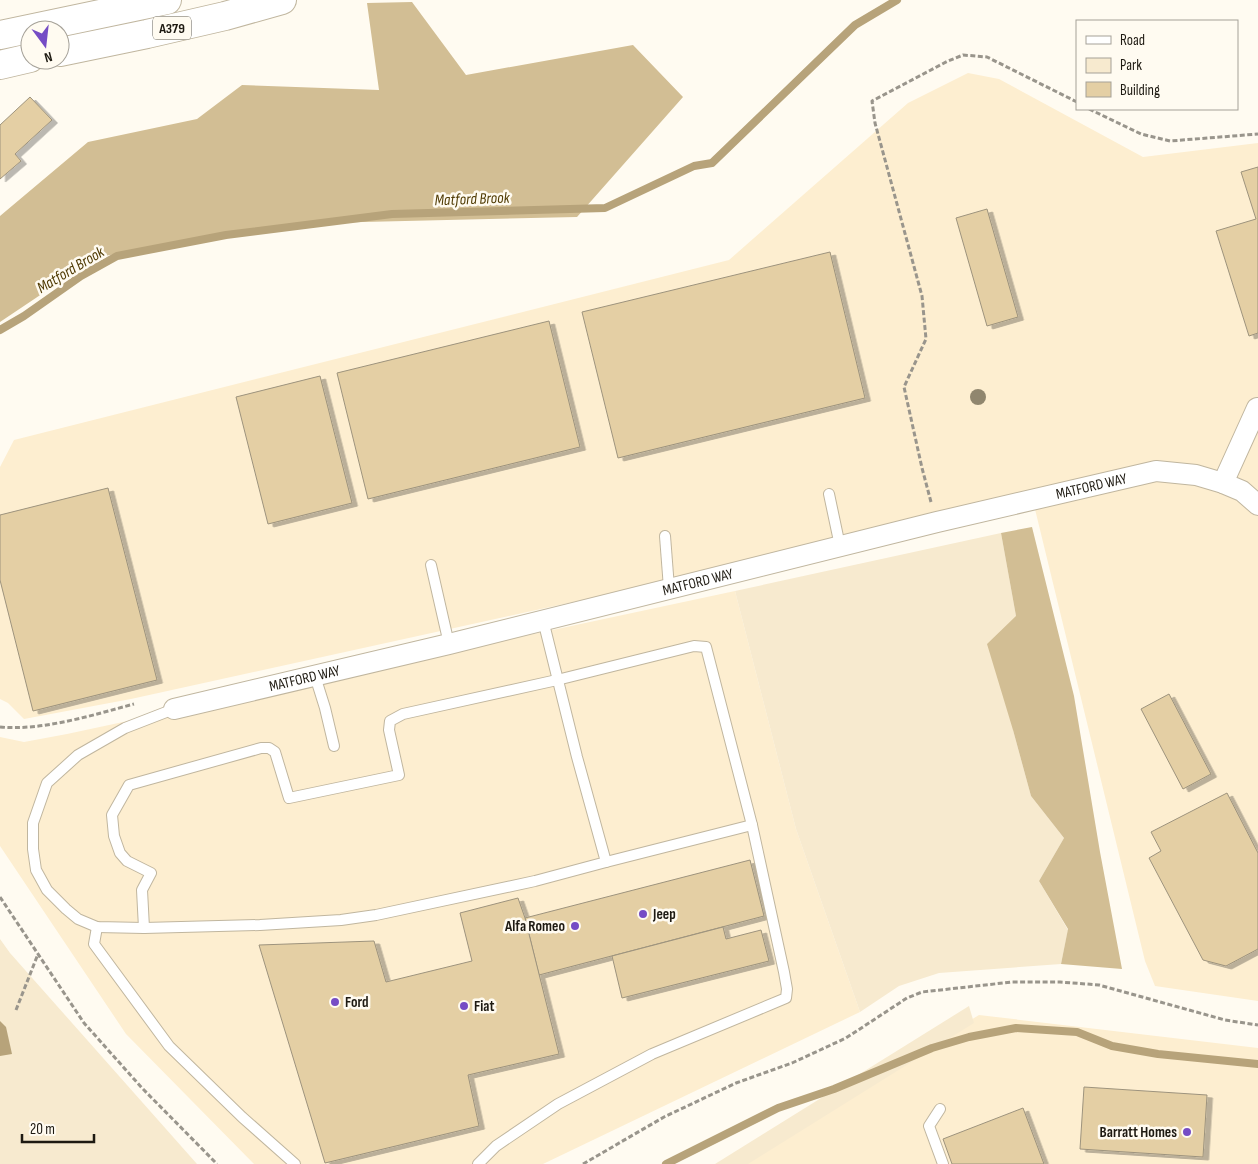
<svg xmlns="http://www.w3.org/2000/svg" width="1258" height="1164" font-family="'Sofia Sans Condensed',sans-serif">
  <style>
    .built { fill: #fdeed0 }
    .green { fill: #f7eacf }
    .forest { fill: #d2be94 }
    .water { fill: #b7a37a }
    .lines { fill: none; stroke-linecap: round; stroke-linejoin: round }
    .stream { stroke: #b7a37a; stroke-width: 8 }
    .building { fill: #e4cfa4; stroke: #9d937d; filter: url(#shadow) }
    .service-casing { stroke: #c0b69f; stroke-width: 12 }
    .minor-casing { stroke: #c0b69f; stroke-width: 22 }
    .primary-casing { stroke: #c0b69f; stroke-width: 30 }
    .path { stroke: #99958c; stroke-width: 3; stroke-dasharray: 5 2.5; stroke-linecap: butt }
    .service { stroke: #fff; stroke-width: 10 }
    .minor { stroke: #fff; stroke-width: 20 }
    .primary { stroke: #fff; stroke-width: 28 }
    .tree { fill: #90866e }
    .poi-dot { fill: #754cc5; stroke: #fffbf1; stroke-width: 2 }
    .labels { text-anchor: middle; stroke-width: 5; stroke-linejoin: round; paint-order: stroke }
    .shield { fill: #fffbf1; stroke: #625e55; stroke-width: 1 }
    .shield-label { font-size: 14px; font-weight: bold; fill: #1e1a12 }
    .street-label { font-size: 15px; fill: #1e1a12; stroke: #fffbf1 }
    .poi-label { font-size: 15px; font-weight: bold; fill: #1e1a12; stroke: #fffbf1; text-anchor: start }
    .water-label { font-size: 16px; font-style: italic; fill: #513c05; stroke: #fffbf1 }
  </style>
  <defs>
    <filter id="shadow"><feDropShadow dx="5.5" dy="3" stdDeviation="0" flood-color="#0004"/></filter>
  </defs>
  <rect width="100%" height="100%" fill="#fffbf1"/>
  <g class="built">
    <path d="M968 73 999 79 1143 157 1258 143V1001L1155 986 1145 961 1033 501 131 699 24 719 8 703 0 699V467L14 440 729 260 908 103Z"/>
    <path d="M735 591 796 829 860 1012 543 1164H254L126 1034 0 846V737L24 742 67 734Z"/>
    <path d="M979 1015 1258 1048V1164H738L870 1081Z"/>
  </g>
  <g class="green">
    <path d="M1001 533 1016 616 1013 730 1031 796 1064 838 1039 881 1068 930 1061 964 939 973 899 986 860 1012 796 829 735 591Z"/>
    <path d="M0 939 10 953 197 1164H0Z"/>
    <path d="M969 1006 974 1023 748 1164H715Z"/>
  </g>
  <g class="forest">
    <path d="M412 2 466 75 633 45 683 97 577 217 321 223 97 257 0 322V216L88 142 197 119 242 85 379 90 367 3Z"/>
    <path d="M1032 527 1074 696 1100 852 1122 969 1061 964 1068 929 1039 881 1064 838 1031 796 1013 730 987 644 1016 616 1001 533Z"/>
  </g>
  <path class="water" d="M0 1021 6 1027 12 1054 0 1056Z"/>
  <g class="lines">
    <g class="stream">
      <path d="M0 330 24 316 81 276 117 256 226 235 392 214 605 208 694 166 712 163 855 25 897 0"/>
      <path d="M666 1164 778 1108 834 1089 932 1048 969 1037 1016 1028 1077 1032 1112 1046 1158 1054 1258 1064"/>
    </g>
  </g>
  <g class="building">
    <path d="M30 97 52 120 15 154 21 161 0 179V125Z"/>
    <path d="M1258 167V333L1249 336 1216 231 1256 219 1241 172Z"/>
    <path d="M987 209 1018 317 987 326 956 218Z"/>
    <path d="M830 252 865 398 618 458 582 312Z"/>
    <path d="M549 321 580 447 368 499 337 373Z"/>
    <path d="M320 376 352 503 268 524 236 397Z"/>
    <path d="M108 488 157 680 33 711 0 580V515Z"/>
    <path d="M1169 694 1211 774 1183 789 1141 709Z"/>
    <path d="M1227 793 1258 853V949L1226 966 1203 960 1149 858 1161 851 1151 832Z"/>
    <path d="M750 860 764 916 539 975 525 918Z"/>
    <path d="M518 898 525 918 559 1054 468 1075 479 1126 325 1163 259 945 374 941 386 982 472 961 460 913Z"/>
    <path d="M723 927 726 939 761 930 769 961 622 998 612 956Z"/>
    <path d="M1084 1087 1207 1095 1203 1157 1080 1149Z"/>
    <path d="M1023 1108 1044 1164H952L943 1139Z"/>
  </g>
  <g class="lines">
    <defs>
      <g id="service">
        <path d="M829 494 840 546"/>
        <path d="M665 536 669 588"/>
        <path d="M431 565 449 644"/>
        <path d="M315 676 325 708 334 746"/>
        <path d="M174 709 125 728 78 755 47 783 33 823V849L36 870 47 890 66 909 78 919 97 927 144 928 260 925 341 920 376 915 535 881 606 862 577 757 543 620"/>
        <path d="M97 927 94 944 169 1046 242 1117 295 1164"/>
        <path d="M144 928 142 890 151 873 127 861 120 853 114 836 112 815 129 785 261 748H269L275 752 289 798 399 775 389 730 390 721 403 714 557 680 694 646 706 647 752 825 606 862"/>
        <path d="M940 1109 929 1126 943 1164"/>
        <path d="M478 1164 496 1146 558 1104 652 1054 786 998 787 989 784 972 752 825"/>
      </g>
      <g id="minor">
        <path d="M1223 483 1257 408"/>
        <path id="s1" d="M174 709 449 644 937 522 1156 471 1196 475 1223 483 1242 491 1258 505"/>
      </g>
      <g id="primary">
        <path d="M0 35 167 0"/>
        <path d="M60 52 147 34 225 16 282 0"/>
        <path d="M0 65 30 58"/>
      </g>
    </defs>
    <use href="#service" class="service-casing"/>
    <use href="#minor" class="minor-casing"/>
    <use href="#primary" class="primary-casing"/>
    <g class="path">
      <path d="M1089 109 1141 134 1170 141 1258 134"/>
      <path d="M931 502 922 468 904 387 926 339 922 296 875 123 872 101 948 61 963 55 987 57 1077 102"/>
      <path d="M0 727C42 731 93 715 134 704"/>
      <path d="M0 897 84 1023 142 1088 217 1164"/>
      <path d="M16 1010 38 954"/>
      <path d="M583 1164 664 1117 736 1083 792 1063 846 1038 907 998 922 992 1012 982H1060L1099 985 1225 1020 1258 1025"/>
    </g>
    <use href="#service" class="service"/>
    <use href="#minor" class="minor"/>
    <use href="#primary" class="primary"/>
  </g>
  <circle class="tree" cx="978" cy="397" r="8"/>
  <g class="poi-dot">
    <circle cx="643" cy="914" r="5"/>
    <circle cx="575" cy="926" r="5"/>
    <circle cx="335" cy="1002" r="5"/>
    <circle cx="464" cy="1006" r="5"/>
    <circle cx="1187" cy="1132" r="5"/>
  </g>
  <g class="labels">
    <rect class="shield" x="153" y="16.5" width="38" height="23" rx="4"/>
    <g class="shield-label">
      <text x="172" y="33">A379</text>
    </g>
    <g class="street-label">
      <text dy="5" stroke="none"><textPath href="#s1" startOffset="944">MATFORD WAY</textPath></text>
      <text dy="5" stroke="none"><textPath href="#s1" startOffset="539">MATFORD WAY</textPath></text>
      <text dy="5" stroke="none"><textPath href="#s1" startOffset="134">MATFORD WAY</textPath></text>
    </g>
    <g class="poi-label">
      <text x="653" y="919">Jeep</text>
      <text x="565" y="931" text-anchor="end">Alfa Romeo</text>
      <text x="345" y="1007">Ford</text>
      <text x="474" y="1011">Fiat</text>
      <text x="1177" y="1137" text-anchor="end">Barratt Homes</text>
    </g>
    <g class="water-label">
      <text transform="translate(472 198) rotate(-2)" y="6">Matford Brook</text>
      <text transform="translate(70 269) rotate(-31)" y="6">Matford Brook</text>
    </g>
  </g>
  <rect x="1076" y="20" width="162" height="90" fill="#fffbf1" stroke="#a5a198"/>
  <rect x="1086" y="36" width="25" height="8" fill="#ffffff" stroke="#a5a198"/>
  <text x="1120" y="45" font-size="15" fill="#1e1a12">Road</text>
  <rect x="1086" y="58" width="25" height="15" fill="#f7eacf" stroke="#a5a198"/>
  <text x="1120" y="70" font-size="15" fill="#1e1a12">Park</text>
  <rect x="1086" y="82" width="25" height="15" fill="#e4cfa4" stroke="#a5a198"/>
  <text x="1120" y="95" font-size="15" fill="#1e1a12">Building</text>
  <g transform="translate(45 45) rotate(165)"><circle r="24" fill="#fffbf1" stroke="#a5a198"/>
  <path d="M0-4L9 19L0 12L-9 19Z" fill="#754cc5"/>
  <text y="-8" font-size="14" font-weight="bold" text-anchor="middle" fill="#1e1a12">N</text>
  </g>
  <path d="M22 1134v8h72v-8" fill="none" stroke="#1e1a12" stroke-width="2.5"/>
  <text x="30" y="1134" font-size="15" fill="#1e1a12" stroke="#fffbf1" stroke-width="4" paint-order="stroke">20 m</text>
</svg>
